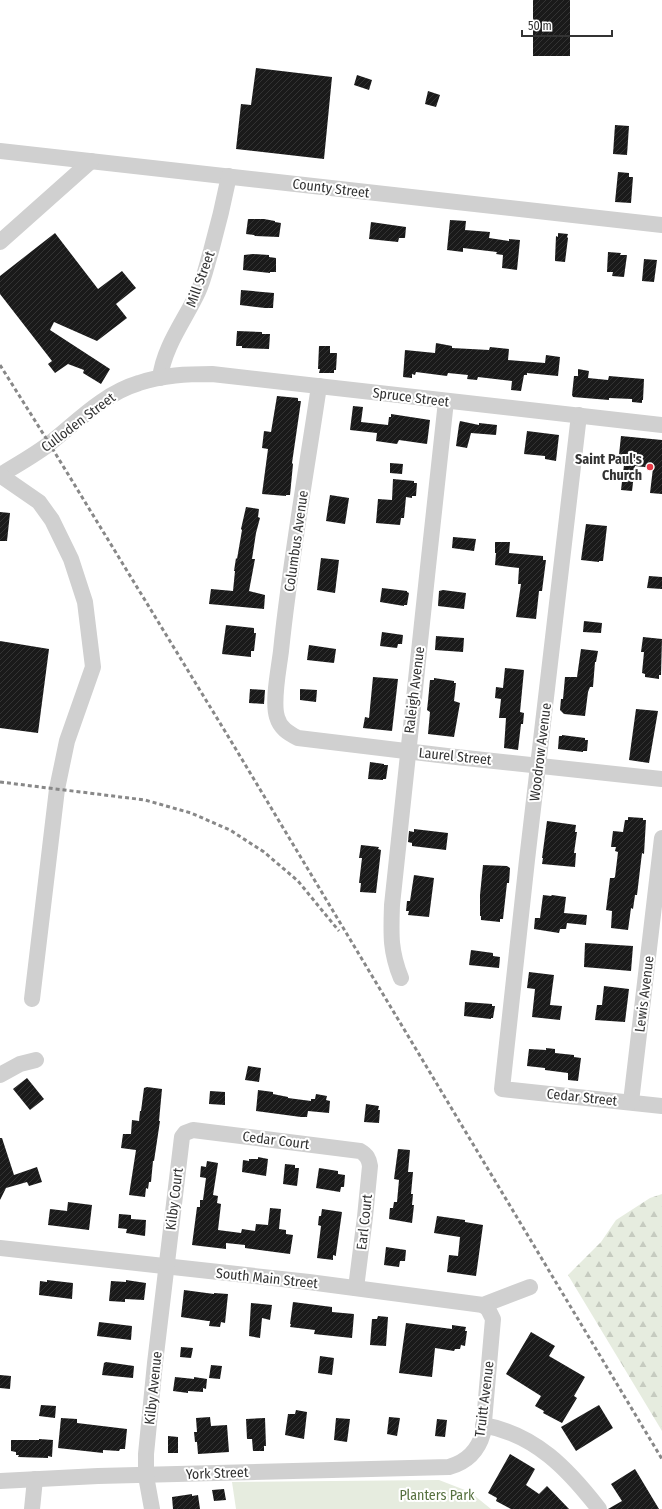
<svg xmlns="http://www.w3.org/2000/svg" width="662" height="1509" font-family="'Fira Sans Condensed',sans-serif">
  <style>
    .forest { fill: url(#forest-firs) }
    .park { fill: #e6ecdf }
    .building { fill: url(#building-hatch) }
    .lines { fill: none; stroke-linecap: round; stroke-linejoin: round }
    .minor { stroke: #d0d0d0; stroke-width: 16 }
    .rail { stroke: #888; stroke-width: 3; stroke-dasharray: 4 3; stroke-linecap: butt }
    .poi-dot { fill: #e63946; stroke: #fff; stroke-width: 1.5 }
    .labels { text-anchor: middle; stroke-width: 4; stroke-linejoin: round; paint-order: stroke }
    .street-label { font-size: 14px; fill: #333; stroke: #fff }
    .poi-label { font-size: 14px; font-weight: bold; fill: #333; stroke: #fff; text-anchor: end }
    .park-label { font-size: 14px; fill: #56703f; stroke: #fff }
  </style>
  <defs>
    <pattern id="forest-firs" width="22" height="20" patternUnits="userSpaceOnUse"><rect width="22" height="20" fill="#e6ecdf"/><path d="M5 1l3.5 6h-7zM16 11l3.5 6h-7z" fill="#c6cbc0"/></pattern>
    <pattern id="building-hatch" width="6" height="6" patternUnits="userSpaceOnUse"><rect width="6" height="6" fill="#1a1a1a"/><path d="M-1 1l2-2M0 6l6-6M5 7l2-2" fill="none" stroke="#333"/></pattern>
  </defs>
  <rect width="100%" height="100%" fill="#fff"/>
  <path class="forest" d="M662 1194V1431L568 1275 601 1242 616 1220 650 1198Z"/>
  <path class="park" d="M439 1480 470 1492 491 1509H236L232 1482Z"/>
  <g class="building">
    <rect x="533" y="0" width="37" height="56"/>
    <path d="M256 68 332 77 324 159 236 149 241 104 251 105Z"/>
    <path d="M357 75 372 80 369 90 354 85Z"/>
    <path d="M428 91 440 95 436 107 425 104Z"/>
    <path d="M615 125 629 126 627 155 613 154Z"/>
    <path d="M618 172 629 173V177H633L631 203 615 202Z"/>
    <path d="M248 219H264L275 221V222L281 223 279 237 255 236 254 235 246 234Z"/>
    <path d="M450 220 466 221 465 230 490 232 489 238 509 241V239L520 240 517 270 502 268 503 255 496 254 497 252 463 248V252L447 250Z"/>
    <path d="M371 222 406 227 405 238H399L398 242 369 239Z"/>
    <path d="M55 233 98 289 122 271 136 288 116 304 127 318 97 341 54 322 50 330 110 369 101 384 83 373 84 370 68 364 55 373 48 364 52 361 0 294V276Z"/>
    <path d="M558 233 568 234 567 237 568 238 565 262 555 261V259L556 236 558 237Z"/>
    <path d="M608 252 621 253 620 255H627L624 277 612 276 613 272H607Z"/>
    <path d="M253 254 269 255V257L276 258V272H270V273L243 270 244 255Z"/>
    <path d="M644 259 657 260 654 282 642 281Z"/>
    <path d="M241 290 274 293 273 308H265L240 305Z"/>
    <path d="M237 331 262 332V334H270L269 349 242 348V346H236Z"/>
    <path d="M436 343 452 346V348L489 350 490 347 509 349 508 360 545 363 546 355 560 357 558 376 527 373V375H524L521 391 511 390 512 381 478 377 477 380 467 379 468 375 448 373 447 376 416 372 415 375 412 374V378L403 377 405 350 435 353Z"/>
    <path d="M319 346H330V353H337L336 370H334V373H319L320 369H318Z"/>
    <path d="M578 369 589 371 588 378 608 380 609 376 644 379 643 400H642V403L632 402V399L609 398V400L573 397 572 395 574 376H578Z"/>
    <path d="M277 396 298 398V401H301L292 463 293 464 290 495H286V496L262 494 268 449 262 448 264 431 271 432Z"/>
    <path d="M353 406 363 407 361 422 388 425 389 417H391V414L430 420 427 444 399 440 397 444 376 441 377 433 350 430Z"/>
    <path d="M460 421 479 425V423L497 425 496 435 471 433 467 448 456 446 459 425Z"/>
    <path d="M527 431 559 435 556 461 545 459V456L524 454Z"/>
    <path d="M621 436 662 440V494L650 493 653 468 635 466 632 491 621 490 624 465 618 464Z"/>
    <path d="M390 463 403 464 402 474 390 473Z"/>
    <path d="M393 479 414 481V483H417L416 496H412V498L406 497 404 518H401L400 525 376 523 378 499 392 500Z"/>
    <path d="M330 495 349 498 345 524 326 521Z"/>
    <path d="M246 507 259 509 258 517 260 518 256 533 252 559H255L249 591 265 595 264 609 209 604 211 589 233 591 235 571H234L236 558 237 559 242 530 241 529Z"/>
    <path d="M0 512 10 513 7 541H0Z"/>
    <path d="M586 524 607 526 603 561H599V562L581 560Z"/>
    <path d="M453 537 476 539 474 551 452 548Z"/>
    <path d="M495 542H510L509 553 543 556V560H546L542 591H539L536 619 516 617 521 584H518L519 568 495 565 496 553H495Z"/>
    <path d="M321 558 339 560 335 593 317 590Z"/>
    <path d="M649 576 662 577V589L647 588Z"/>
    <path d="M382 588 407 591V592L409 593 407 605H404V606L380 602Z"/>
    <path d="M443 590 466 593 464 609 438 606 439 591Z"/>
    <path d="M584 621 602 623 601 633 583 632Z"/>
    <path d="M226 625 254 628V633H256L254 651H251V657L222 654Z"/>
    <path d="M382 632 403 635 402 644H398L397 648 380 646Z"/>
    <path d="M436 636 464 638 463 652 435 650Z"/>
    <path d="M643 637 662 639 661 675H659V679L645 677V674L642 673 644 652H641Z"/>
    <path d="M0 641 49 649 38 733 0 728Z"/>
    <path d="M309 645 336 649 334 663 307 660Z"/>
    <path d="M581 649 598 651 596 662H595L593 687H590L588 692 585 716 564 714 560 710 561 699H563L565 677H577Z"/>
    <path d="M505 668 524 670 520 712 524 713 523 724H521L518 750 504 748 506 718H499L501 699 495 698 496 687 503 688Z"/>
    <path d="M373 677 398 679 392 731 363 728 365 717 369 718Z"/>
    <path d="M434 678 454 681V683H456L454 701 460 703 454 737 428 734 430 712 427 710 428 701 430 680H434Z"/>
    <path d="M250 689 265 690 264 704 249 703Z"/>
    <path d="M300 689 317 690 316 702 300 700Z"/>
    <path d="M636 709 658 711 649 763 629 760Z"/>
    <path d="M562 735 585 738V740H588L587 751H583V752L558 749 559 736H562Z"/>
    <path d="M370 762 384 764V765H388L386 779H383V780L368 779Z"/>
    <path d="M628 817 643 818V820H646L644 854 642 853 637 895H635L633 909 631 908 628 930 611 928 612 911 606 910 610 878H614L615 877 618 852 615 851 616 847H611L613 831 623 832 625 820H628Z"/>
    <path d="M547 821 576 825 575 832H577L574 853H576L575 867 542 864 543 858H542Z"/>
    <path d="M414 829 448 833 446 850 412 846V843L408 842 409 831 414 832Z"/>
    <path d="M361 845 379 847 378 849 381 850 376 893 360 892 361 883H359L362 858H359Z"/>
    <path d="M483 865 507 866 510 868 509 883H507L503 919H500V922L481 920V916H480V895Z"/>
    <path d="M414 875 434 878 429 917 408 915 409 911H406L407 901H410Z"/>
    <path d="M543 895 551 896 552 895 566 897 564 913 587 915 586 925 567 923 566 929H560L559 933 534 929 535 918H540Z"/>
    <path d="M585 943 633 946 631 971 584 967Z"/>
    <path d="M471 950 493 953V956L500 957 499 968 469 965Z"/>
    <path d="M529 972 554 975 550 1005 562 1006 560 1020 532 1017 535 989 527 988Z"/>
    <path d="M604 986 629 989 625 1022 595 1020 597 1005H602Z"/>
    <path d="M465 1002 492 1004V1006H495L493 1018H491V1019L464 1016Z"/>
    <path d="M546 1048 555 1049V1053L574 1055V1057L581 1058 578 1081 568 1080V1073L545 1070V1068L527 1066 529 1049 546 1050Z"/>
    <path d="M248 1066 261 1068 259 1082 245 1080Z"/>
    <path d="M27 1078 44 1099 30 1110 13 1089Z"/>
    <path d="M147 1087 162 1089 159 1121H160L154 1161H153L151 1182H149L148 1189 146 1188 145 1197 129 1195 136 1150 121 1148 123 1134H131L132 1120 139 1121 140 1111H141L144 1088Z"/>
    <path d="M258 1090 273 1092V1094L288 1097V1098L311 1101V1099H315L316 1094 327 1096 326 1100 330 1101 329 1113 308 1111 307 1117H301L256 1111Z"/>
    <path d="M210 1091 225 1092V1105L209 1104Z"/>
    <path d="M366 1104 379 1106 378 1110H380L379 1123 364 1122Z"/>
    <path d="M0 1138H2L14 1175 37 1167 42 1182 29 1186 27 1182 6 1188 0 1200Z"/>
    <path d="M398 1149 410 1150 408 1172H413L411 1194H413L412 1205H414L412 1223 389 1219 390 1208H393L394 1202H397L399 1180 394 1179Z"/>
    <path d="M258 1157 268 1159 266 1176 242 1172 243 1160 249 1161V1159H258Z"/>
    <path d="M207 1161 218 1163 213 1195 218 1196 217 1203 221 1204 218 1230 241 1233 242 1229 255 1231 256 1224 268 1225 270 1208 281 1209 279 1229 286 1230V1234L293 1235 290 1254 245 1248V1245L226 1243V1249L192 1245 197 1207H200V1200H203L206 1178 200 1177 201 1166 206 1167Z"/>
    <path d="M285 1164 295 1165V1168H299L297 1186 283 1184Z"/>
    <path d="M319 1168 338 1171V1174L345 1175 344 1187H341L340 1192 316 1188Z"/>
    <path d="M68 1202 92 1205 89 1230 48 1225 50 1209 67 1211Z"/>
    <path d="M322 1209 342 1212 336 1254V1256L333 1255V1260L317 1258 321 1226 318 1225 319 1216H321Z"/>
    <path d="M119 1214 131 1215V1219L146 1220 145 1236 126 1233 127 1229 118 1228Z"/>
    <path d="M437 1216 465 1220V1222L483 1225 476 1276 447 1272 449 1255 458 1256 460 1237 434 1233Z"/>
    <path d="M386 1247 406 1250 405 1261H400L399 1267 384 1265Z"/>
    <path d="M47 1280 73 1283 72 1299 39 1295 40 1281 47 1282Z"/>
    <path d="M126 1280 146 1283 144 1300 125 1299V1302L109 1301 111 1281 126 1282Z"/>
    <path d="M184 1290 214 1294V1293L228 1294 225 1323 221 1322 220 1327 209 1326 210 1321H208L181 1317Z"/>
    <path d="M293 1302 332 1307V1312L354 1314 352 1338 314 1334 315 1330 290 1327 291 1324H290Z"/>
    <path d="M251 1303 272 1305 270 1320 262 1318 260 1338 249 1336Z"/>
    <path d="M378 1316 388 1317 386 1346 370 1345 372 1319H377Z"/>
    <path d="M99 1322 132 1326 131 1340 97 1336Z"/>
    <path d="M406 1323 452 1329V1325L466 1327 465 1331H467L465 1346 461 1345 460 1349H455L454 1351 435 1348 432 1377 399 1373Z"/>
    <path d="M531 1332 555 1346 549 1356 585 1377 574 1396 577 1398 562 1423 543 1413 544 1411 535 1406 541 1396 506 1374Z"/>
    <path d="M181 1347 193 1348 191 1358 180 1357Z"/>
    <path d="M320 1356 334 1358 332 1375 318 1373Z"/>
    <path d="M106 1362 134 1366 133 1378 102 1375 104 1363Z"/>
    <path d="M211 1365 222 1366 220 1379 209 1378Z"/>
    <path d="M0 1375 11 1376 10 1389 0 1388Z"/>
    <path d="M175 1377 194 1379V1377L207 1379 206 1389 203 1388V1392L188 1391V1393L173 1391Z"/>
    <path d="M41 1405 56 1406 55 1418 39 1416Z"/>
    <path d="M599 1405 613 1428 576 1451 561 1427Z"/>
    <path d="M296 1410 307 1412 304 1439 285 1435 288 1414H295Z"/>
    <path d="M210 1417 211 1426 227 1425 229 1452 198 1454 197 1442H195L194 1432H197L196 1418Z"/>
    <path d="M389 1417 400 1418 397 1436 387 1434Z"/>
    <path d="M61 1418 77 1419V1423L127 1429 125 1449H120L119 1451 103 1450V1453L58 1448Z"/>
    <path d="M265 1418 266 1446H264V1451H253L252 1439H247L246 1419Z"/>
    <path d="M336 1418 350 1419 347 1442 334 1440Z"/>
    <path d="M437 1419 447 1420 445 1437 435 1436Z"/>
    <path d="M168 1436 178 1437V1453H168Z"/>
    <path d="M39 1439 53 1440 52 1457 48 1456V1458L18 1457 19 1455H16V1452L11 1451V1440H39Z"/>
    <path d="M510 1454 535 1469 526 1485 539 1494 547 1486 569 1509H511L496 1501 497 1498 488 1493Z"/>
    <path d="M635 1469 659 1509H608L622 1501 611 1484Z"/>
    <path d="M224 1489 226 1500 214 1501 212 1490Z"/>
    <path d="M192 1494V1496L198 1495 200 1509H173L172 1497Z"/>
  </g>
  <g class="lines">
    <g class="minor">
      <path d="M0 151 662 225"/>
      <path d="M0 242 91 161"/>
      <path d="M160 378C164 346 185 320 198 292 204 279 207 264 211 251 218 226 224 201 229 176"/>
      <path d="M319 386C306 474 290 562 281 651 279 668 272 701 277 717 280 728 288 733 298 738L447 756 662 779"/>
      <path d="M579 415 527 860 502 1089 662 1106"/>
      <path d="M0 475C17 465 33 456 49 444 78 421 103 394 139 383 163 375 187 374 212 374L662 425"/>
      <path d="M0 475 39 502 52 520 71 559 85 602 93 667 67 741 57 789 32 999"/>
      <path d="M401 978C390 951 391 934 392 905 409 737 428 569 446 401"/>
      <path d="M0 1075 20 1064 36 1060"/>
      <path d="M631 1102 662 838"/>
      <path d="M0 1248 309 1282 483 1305 530 1287"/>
      <path d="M483 1425C535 1434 568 1469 599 1509"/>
      <path d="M0 1481 98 1476 449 1467C467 1462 478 1451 483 1433L493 1319 488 1309 483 1305"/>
      <path d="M32 1509 35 1479"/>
      <path d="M152 1509 146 1476V1454L155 1363 182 1137 185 1133 193 1130 360 1151C367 1155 369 1159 370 1166L365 1217 356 1288"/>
    </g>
    <g class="rail">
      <path d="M0 365 49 443 234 746 662 1459"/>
      <path d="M0 782 145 800 191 813 230 830 264 852 298 881 339 931"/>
    </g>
  </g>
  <circle class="poi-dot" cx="650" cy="467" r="4"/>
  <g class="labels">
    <g class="street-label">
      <text transform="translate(331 188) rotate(7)" y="5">County Street</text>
      <text transform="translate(200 279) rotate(-70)" y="5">Mill Street</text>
      <text transform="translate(411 397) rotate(7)" y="5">Spruce Street</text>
      <text transform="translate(78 422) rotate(-37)" y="5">Culloden Street</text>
      <text transform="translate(296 541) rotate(-82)" y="5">Columbus Avenue</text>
      <text transform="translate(414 690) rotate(-83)" y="5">Raleigh Avenue</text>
      <text transform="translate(540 752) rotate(-83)" y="5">Woodrow Avenue</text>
      <text transform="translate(455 756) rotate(6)" y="5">Laurel Street</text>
      <text transform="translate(644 994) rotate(-83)" y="5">Lewis Avenue</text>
      <text transform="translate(582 1097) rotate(6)" y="5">Cedar Street</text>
      <text transform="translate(276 1140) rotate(7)" y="5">Cedar Court</text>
      <text transform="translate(174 1199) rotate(-83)" y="5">Kilby Court</text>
      <text transform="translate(364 1222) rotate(-84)" y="5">Earl Court</text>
      <text transform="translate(267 1278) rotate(6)" y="5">South Main Street</text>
      <text transform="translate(153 1388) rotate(-84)" y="5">Kilby Avenue</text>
      <text transform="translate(484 1399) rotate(-83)" y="5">Truitt Avenue</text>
      <text transform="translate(217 1473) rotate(-2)" y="5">York Street</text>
    </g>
    <g class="poi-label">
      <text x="642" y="464">Saint Paul's<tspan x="642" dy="16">Church</tspan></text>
    </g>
    <g class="park-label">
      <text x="437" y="1500">Planters Park</text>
    </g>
  </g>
  <path d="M522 30v6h90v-6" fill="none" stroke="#333333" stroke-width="2"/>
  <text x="528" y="30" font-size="12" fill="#333333" stroke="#ffffff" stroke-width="3" paint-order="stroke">50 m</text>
</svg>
